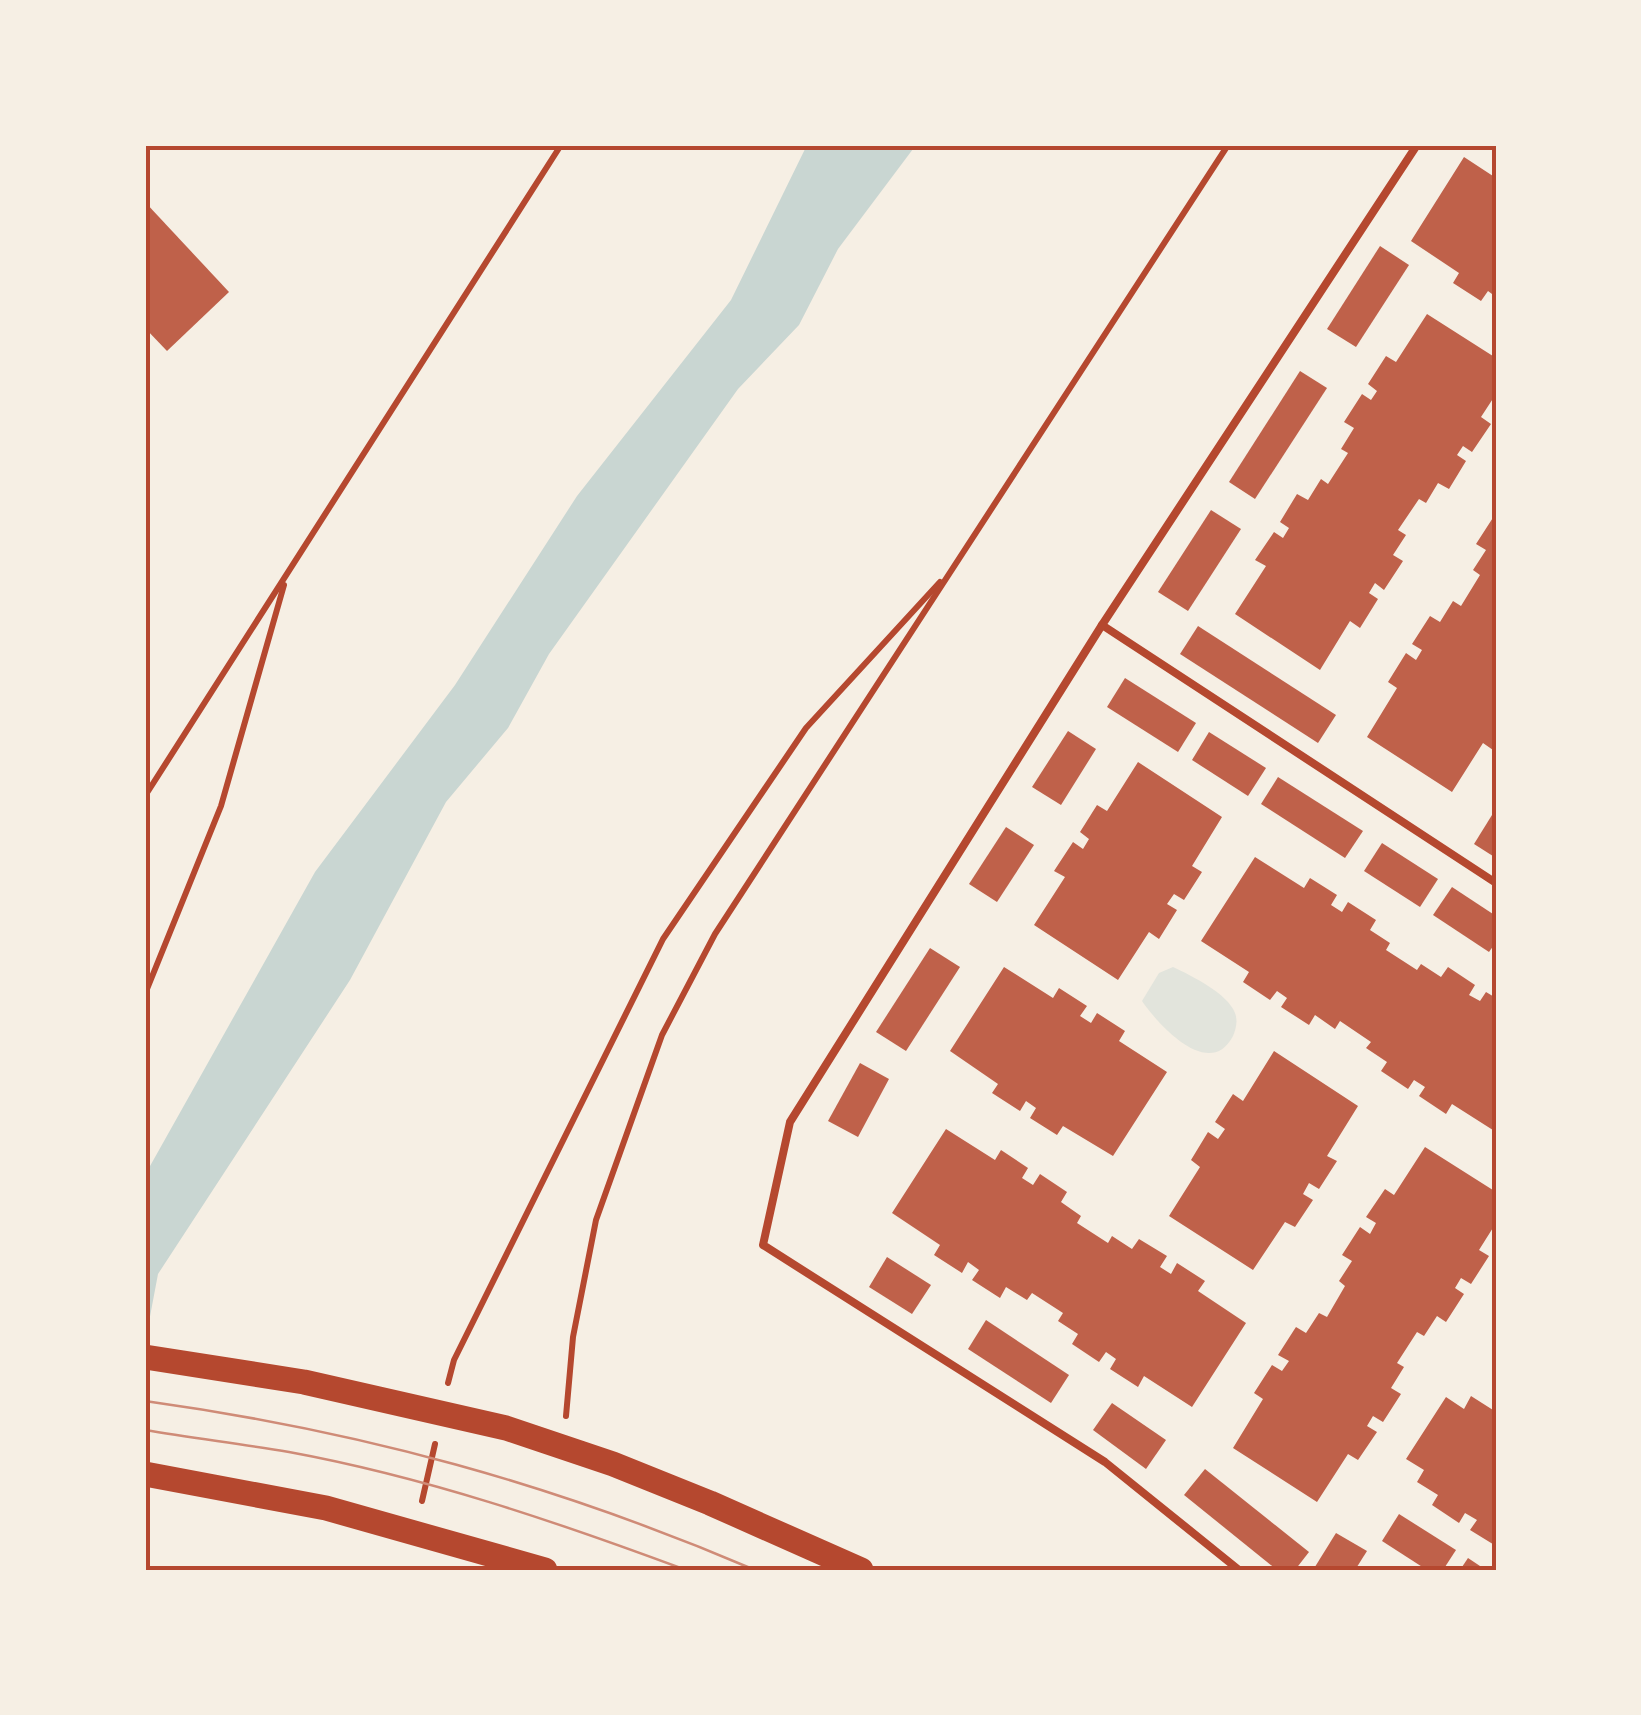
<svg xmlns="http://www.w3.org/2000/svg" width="1641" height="1715" font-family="Quicksand,sans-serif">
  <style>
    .green { fill: #e2e4dc }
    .water { fill: #c9d6d2 }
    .building { fill: #bf614a }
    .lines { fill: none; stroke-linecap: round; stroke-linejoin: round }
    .path { stroke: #b5482f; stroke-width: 6 }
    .service { stroke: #b5482f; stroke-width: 8 }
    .primary { stroke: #b5482f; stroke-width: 25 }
    .tram { stroke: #cf8b77; stroke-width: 2.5 }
    .neatline { fill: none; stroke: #b5482f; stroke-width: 4 }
  </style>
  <rect width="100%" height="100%" fill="#f6efe4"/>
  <path class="green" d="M1173 967C1192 976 1227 993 1235 1013 1238 1021 1236 1029 1233 1036 1209 1082 1157 1023 1142 1001L1159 973Z"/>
  <path class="water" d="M807 145H916L838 249 799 325 738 389 549 654 508 728 446 802 350 980 158 1274 145 1343V1175L315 872 455 685 577 496 731 300Z"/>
  <g class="building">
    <path d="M1464 157 1496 178V297L1488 291 1481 301 1453 283 1459 273 1411 241Z"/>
    <path d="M145 202 229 292 167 351 145 328Z"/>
    <path d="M1380 246 1409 265 1356 347 1327 329Z"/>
    <path d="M1427 314 1496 358V394L1481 417 1491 424 1472 452 1463 446 1457 455 1466 461 1449 489 1438 483 1426 503 1419 499 1398 530 1406 535 1393 555 1403 561 1384 590 1375 583 1369 593 1378 599 1360 628 1350 621 1320 670 1235 614 1266 566 1255 560 1274 532 1283 538 1289 528 1280 522 1297 494 1308 500 1321 479 1328 484 1348 453 1341 449 1354 428 1344 422 1362 394 1371 400 1377 391 1368 384 1386 356 1396 362Z"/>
    <path d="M1300 371 1327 388 1255 499 1229 482Z"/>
    <path d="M1211 510 1241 529 1188 611 1158 592Z"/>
    <path d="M1496 513V744L1493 750 1483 743 1452 792 1367 737 1397 688 1388 682 1406 653 1416 660 1422 650 1412 644 1430 616 1440 622 1453 601 1461 606 1480 575 1473 570 1486 550 1476 544Z"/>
    <path d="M1198 626 1336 715 1318 743 1180 654Z"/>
    <path d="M1125 678 1196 723 1178 752 1107 707Z"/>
    <path d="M1068 731 1096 749 1061 805 1032 787Z"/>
    <path d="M1209 732 1266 768 1248 796 1192 760Z"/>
    <path d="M1138 762 1222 817 1192 866 1202 872 1184 900 1174 894 1167 904 1177 910 1159 939 1149 932 1118 980 1034 925 1065 877 1054 871 1073 842 1083 849 1089 839 1080 832 1097 805 1107 811Z"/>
    <path d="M1278 777 1363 831 1345 858 1261 804Z"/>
    <path d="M1492 815 1496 817V858L1474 844Z"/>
    <path d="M1006 827 1034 845 997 902 969 884Z"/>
    <path d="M1382 843 1438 879 1420 907 1364 871Z"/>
    <path d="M1255 857 1304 888 1310 878 1337 895 1331 905 1342 912 1348 902 1376 920 1370 930 1390 943 1386 950 1417 970 1421 964 1441 977 1448 967 1475 985 1469 995 1480 1001 1486 992 1496 998V1132L1452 1104 1446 1114 1419 1096 1425 1087 1414 1080 1408 1089 1381 1071 1387 1062 1366 1048 1371 1042 1340 1021 1335 1029 1315 1015 1309 1025 1281 1007 1287 998 1277 991 1270 1000 1243 982 1249 972 1201 941Z"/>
    <path d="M1452 887 1496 916V942L1489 952 1433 915Z"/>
    <path d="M930 948 960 967 906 1051 876 1032Z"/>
    <path d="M1004 967 1053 998 1059 988 1087 1006 1080 1016 1091 1023 1097 1013 1125 1031 1119 1041 1167 1072 1113 1156 1063 1126 1057 1135 1030 1118 1036 1108 1026 1101 1020 1111 992 1093 998 1084 950 1051Z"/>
    <path d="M1274 1051 1358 1106 1327 1156 1337 1161 1319 1189 1309 1183 1303 1194 1313 1200 1295 1227 1285 1222 1253 1270 1169 1216 1200 1167 1191 1160 1208 1132 1218 1139 1225 1129 1215 1122 1233 1094 1243 1101Z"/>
    <path d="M860 1063 889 1079 858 1137 828 1121Z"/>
    <path d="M946 1129 995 1160 1001 1150 1028 1168 1022 1178 1033 1185 1040 1174 1067 1192 1061 1202 1081 1216 1077 1223 1108 1243 1112 1236 1132 1249 1139 1239 1167 1256 1160 1267 1171 1274 1177 1263 1205 1281 1198 1291 1246 1323 1192 1407 1144 1376 1138 1387 1110 1369 1116 1359 1106 1352 1099 1362 1072 1344 1078 1334 1058 1321 1063 1313 1032 1293 1027 1300 1006 1287 1000 1298 972 1280 979 1270 968 1262 962 1273 934 1255 940 1245 892 1213Z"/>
    <path d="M1425 1147 1496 1192V1223L1479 1250 1489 1256 1471 1284 1461 1278 1455 1288 1464 1294 1446 1322 1437 1316 1424 1336 1417 1332 1397 1363 1404 1367 1391 1388 1401 1394 1383 1422 1373 1416 1367 1426 1377 1432 1358 1460 1348 1454 1317 1502 1233 1448 1263 1399 1254 1393 1272 1365 1282 1371 1289 1361 1278 1355 1294 1330 1296 1327 1306 1333 1319 1313 1327 1317 1345 1286 1339 1281 1352 1261 1342 1255 1360 1227 1370 1234 1376 1223 1366 1217 1385 1189 1394 1195Z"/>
    <path d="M887 1257 931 1285 912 1314 869 1287Z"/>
    <path d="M986 1320 1069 1375 1051 1403 968 1349Z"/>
    <path d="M1471 1396 1493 1410 1496 1405V1546L1470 1530 1477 1520 1465 1513 1459 1523 1432 1505 1438 1495 1417 1482 1424 1470 1406 1459 1446 1397 1464 1409Z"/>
    <path d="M1112 1403 1166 1440 1146 1469 1093 1430Z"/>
    <path d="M1205 1469 1309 1552 1295 1570H1277L1184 1495Z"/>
    <path d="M1399 1514 1456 1550 1443 1570H1427L1382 1541Z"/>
    <path d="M1336 1533 1367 1551 1355 1570H1313Z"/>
    <path d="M1468 1558 1486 1570H1460Z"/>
  </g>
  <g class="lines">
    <g class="path">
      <path d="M145 796 561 145"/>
      <path d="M145 994 221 806 284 585"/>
      <path d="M448 1383 454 1360 663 939 806 728 940 582"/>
      <path d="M566 1416 573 1337 596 1220 662 1035 715 934 1228 145"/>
      <path d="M422 1501 435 1444"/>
    </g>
    <g class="service">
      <path d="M1417 145 1102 625 1496 883"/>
      <path d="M1102 625 790 1122 763 1245 1105 1462 1239 1570"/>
    </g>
    <g class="primary">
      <path d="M145 1357 304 1382 506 1428 613 1464 710 1503 861 1570"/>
      <path d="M145 1474 326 1508 545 1570"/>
    </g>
    <g class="tram">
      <path d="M145 1401C361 1431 554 1484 755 1570"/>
      <path d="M145 1430C193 1438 241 1444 289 1452 425 1477 557 1522 686 1570"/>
    </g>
  </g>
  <rect width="1641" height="1715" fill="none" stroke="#f6efe4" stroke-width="295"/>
  <rect x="148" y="148" width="1346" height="1420" class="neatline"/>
</svg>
